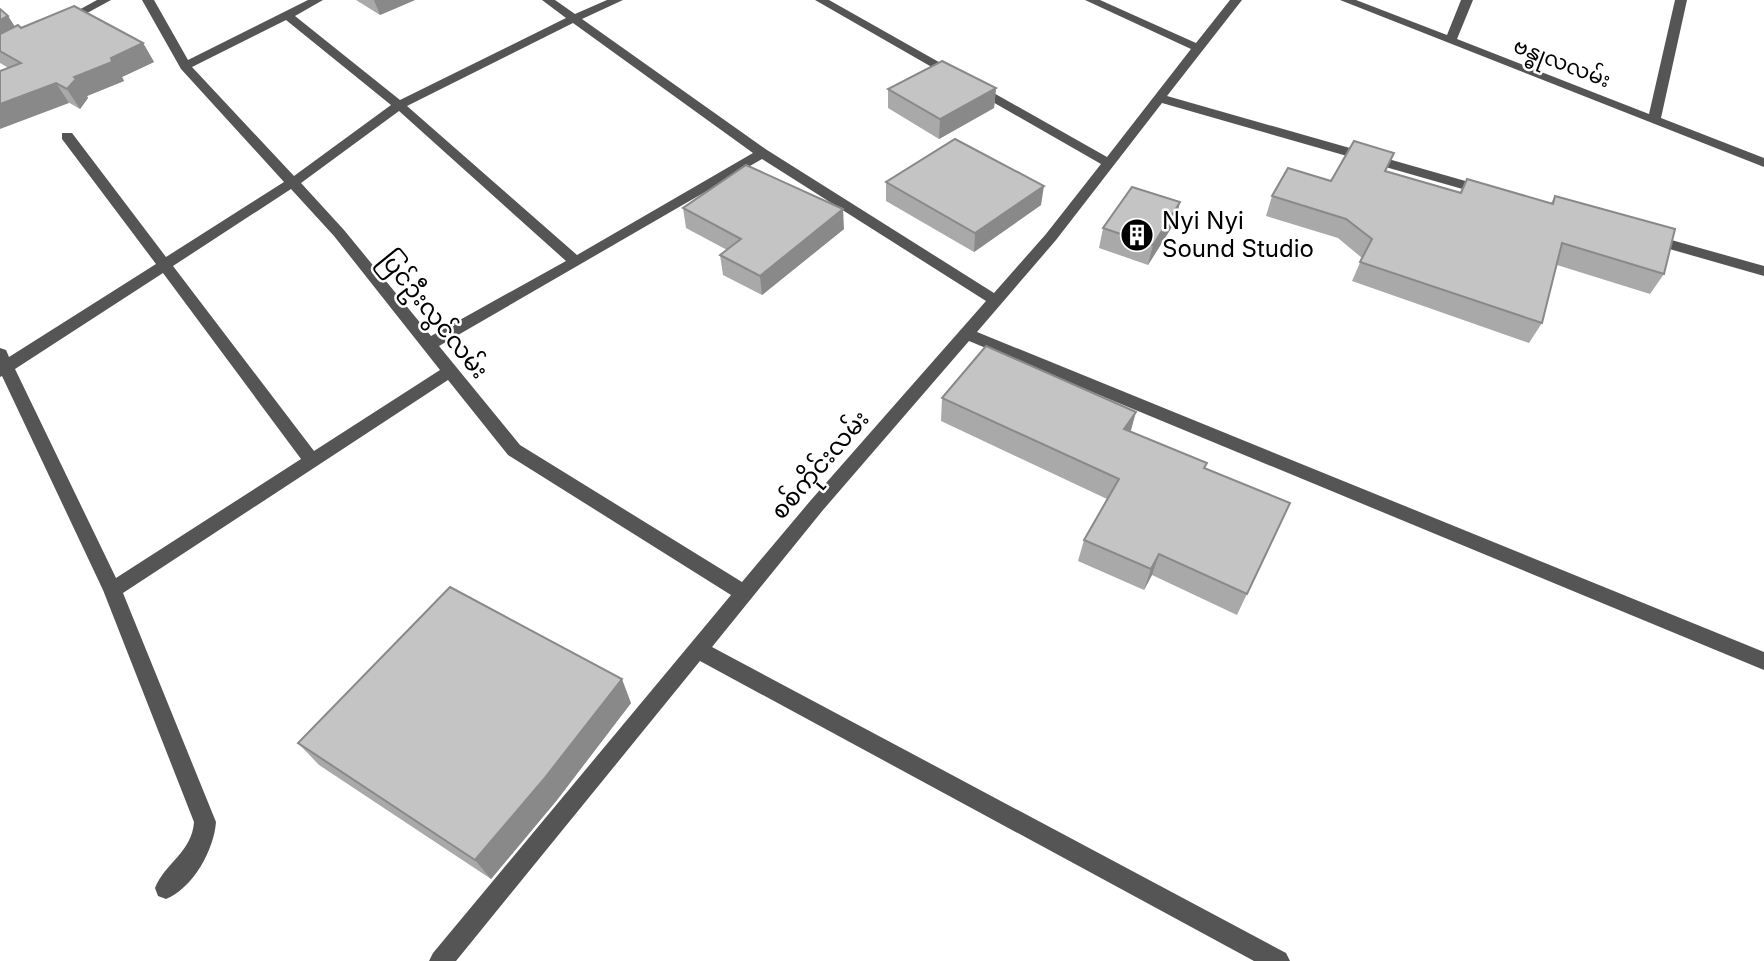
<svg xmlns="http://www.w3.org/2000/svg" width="1764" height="961" font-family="Inter,'Noto Sans Myanmar',sans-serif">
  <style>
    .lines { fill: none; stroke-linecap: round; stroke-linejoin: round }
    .minor { fill: #555; fill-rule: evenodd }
    .wall { fill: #a9a9a9 }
    .shaded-wall { fill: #898989 }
    .building { fill: #c4c4c4; stroke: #898989; stroke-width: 2 }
    .labels { text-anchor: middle; stroke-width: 5; stroke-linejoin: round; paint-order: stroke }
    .far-street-label { font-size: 21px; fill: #000; stroke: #fff }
    .poi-label { font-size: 24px; fill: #000; stroke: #fff; text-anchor: start }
    .street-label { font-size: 24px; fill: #000; stroke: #fff }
  </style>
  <rect width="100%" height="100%" fill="#fff"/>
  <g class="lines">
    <g class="minor">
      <path d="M97 0H111L67 24 57 22Z"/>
      <path d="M142 0H154L188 60 308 0H323L295 16 400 100 566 18 542 0H555L575 14 607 0H623L582 19 767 150 994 293 1046 234 1101 164 815 0H829L1107 157 1191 49 1085 0H1100L1196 43 1230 0H1242L1167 96 1490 188V194H1480L1162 103 1056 240 977 332 1764 652V670L969 341 823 510 712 647 1286 953 1290 961H1254L700 661 456 961H429L433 953 731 595 508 455 448 380 123 593 216 822C214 850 193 888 166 899L158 896 155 888C165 863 192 852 194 822L103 590 2 376 0 377V348L6 350 9 357 156 264 62 139V133H72L166 257 284 182 181 69ZM286 20 391 105 294 176 192 67ZM573 23 753 153 577 255 407 106ZM399 111 566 261 431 336 344 230 301 183ZM762 159 986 301 811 500 742 582 520 445 439 346ZM291 189 334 236 440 370 314 451 173 266ZM163 273 301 459 116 578 15 369Z"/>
      <path d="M1340 0H1356L1447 35 1461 0H1473L1457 39 1649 114 1675 0H1687L1661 118 1764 158V167Z"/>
      <path d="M1650 234 1764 266V276L1645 242 1643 239Z"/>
    </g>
  </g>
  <g class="wall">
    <path d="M356 0H415L380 15Z"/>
    <path d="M0 9 8 16 15 27 21 28 143 43 154 62 122 77 124 81 87 96 88 98 80 109 0 63Z"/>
    <path d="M996 88 994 108 939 139 888 108V89Z"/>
    <path d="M1394 153 1386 171 1460 192 1467 179 1551 203 1555 196 1664 274 1650 294 1557 265 1542 323 1529 343 1352 281 1362 258 1338 238 1266 216 1272 196 1331 181Z"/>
    <path d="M886 182 1041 205 974 252 886 201Z"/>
    <path d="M1180 202 1175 222 1148 265 1099 248 1103 228Z"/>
    <path d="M683 208 844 229 762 295 723 275 720 255 727 250 686 228Z"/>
    <path d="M942 398 1130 432 1205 468 1290 503 1237 615 1152 575 1144 590 1078 561 1084 540 1107 499 941 421Z"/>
    <path d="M631 703 557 800 491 879 319 765 298 743Z"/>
  </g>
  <g class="shaded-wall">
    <path d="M374 0H415L380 15Z"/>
    <path d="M8 16 20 35 0 45V20Z"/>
    <path d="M143 43 154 62 122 77 124 81 87 96 88 98 80 109 67 89 74 77 111 58Z"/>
    <path d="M56 83 69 103 0 129V104Z"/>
    <path d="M996 88 994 108 939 139 940 119Z"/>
    <path d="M1044 186 1041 205 974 252 975 233Z"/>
    <path d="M1180 202 1175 222 1148 265 1153 245Z"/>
    <path d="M843 209 844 229 762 295 760 276Z"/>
    <path d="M1136 412 1130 434 1124 429Z"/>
    <path d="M1159 554 1152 575 1144 590 1151 569Z"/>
    <path d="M622 679 631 703 557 800 491 879 475 860Z"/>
  </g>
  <g class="building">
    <path d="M74 6 143 43 111 58 112 62 74 77 76 79 67 89 56 83 0 104V71L21 63 0 51V34L18 25 21 28Z"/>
    <path d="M0 9 8 16 0 20Z"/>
    <path d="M942 61 996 88 940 119 888 89Z"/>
    <path d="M955 139 1044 186 975 233 886 182Z"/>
    <path d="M1354 141 1394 153 1385 171 1461 193 1467 179 1553 204 1555 196 1675 229 1664 274 1562 243 1542 323 1360 262 1372 239 1346 219 1272 196 1288 168 1331 181Z"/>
    <path d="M746 165 843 209 760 276 720 255 741 239 683 208Z"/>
    <path d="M1132 187 1180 202 1153 245 1103 228Z"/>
    <path d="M986 346 1136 412 1124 429 1207 463 1204 468 1290 503 1247 594 1159 554 1151 569 1084 540 1119 479 942 398Z"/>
    <path d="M450 587 622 679 544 779 475 860 298 743Z"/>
  </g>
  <defs>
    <symbol id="building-disc" viewBox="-11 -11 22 22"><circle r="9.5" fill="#000" stroke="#fff"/><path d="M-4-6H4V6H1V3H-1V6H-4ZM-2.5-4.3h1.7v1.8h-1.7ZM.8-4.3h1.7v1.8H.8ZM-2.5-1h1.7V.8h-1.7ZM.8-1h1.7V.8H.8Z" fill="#fff"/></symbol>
  </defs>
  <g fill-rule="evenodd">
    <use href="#building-disc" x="1118" y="216" width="38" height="38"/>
  </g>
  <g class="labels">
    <g class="far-street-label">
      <text transform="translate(1562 63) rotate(21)" y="7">ဗန္ဓုလလမ်း</text>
    </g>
    <g class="poi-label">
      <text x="1162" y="229">Nyi Nyi<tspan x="1162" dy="28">Sound Studio</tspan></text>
    </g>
    <g class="street-label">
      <text transform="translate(434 315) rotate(51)" y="8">ပြင်ဦးလွင်လမ်း</text>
      <text transform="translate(820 465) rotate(-49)" y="8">စစ်ကိုင်းလမ်း</text>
    </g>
  </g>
</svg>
